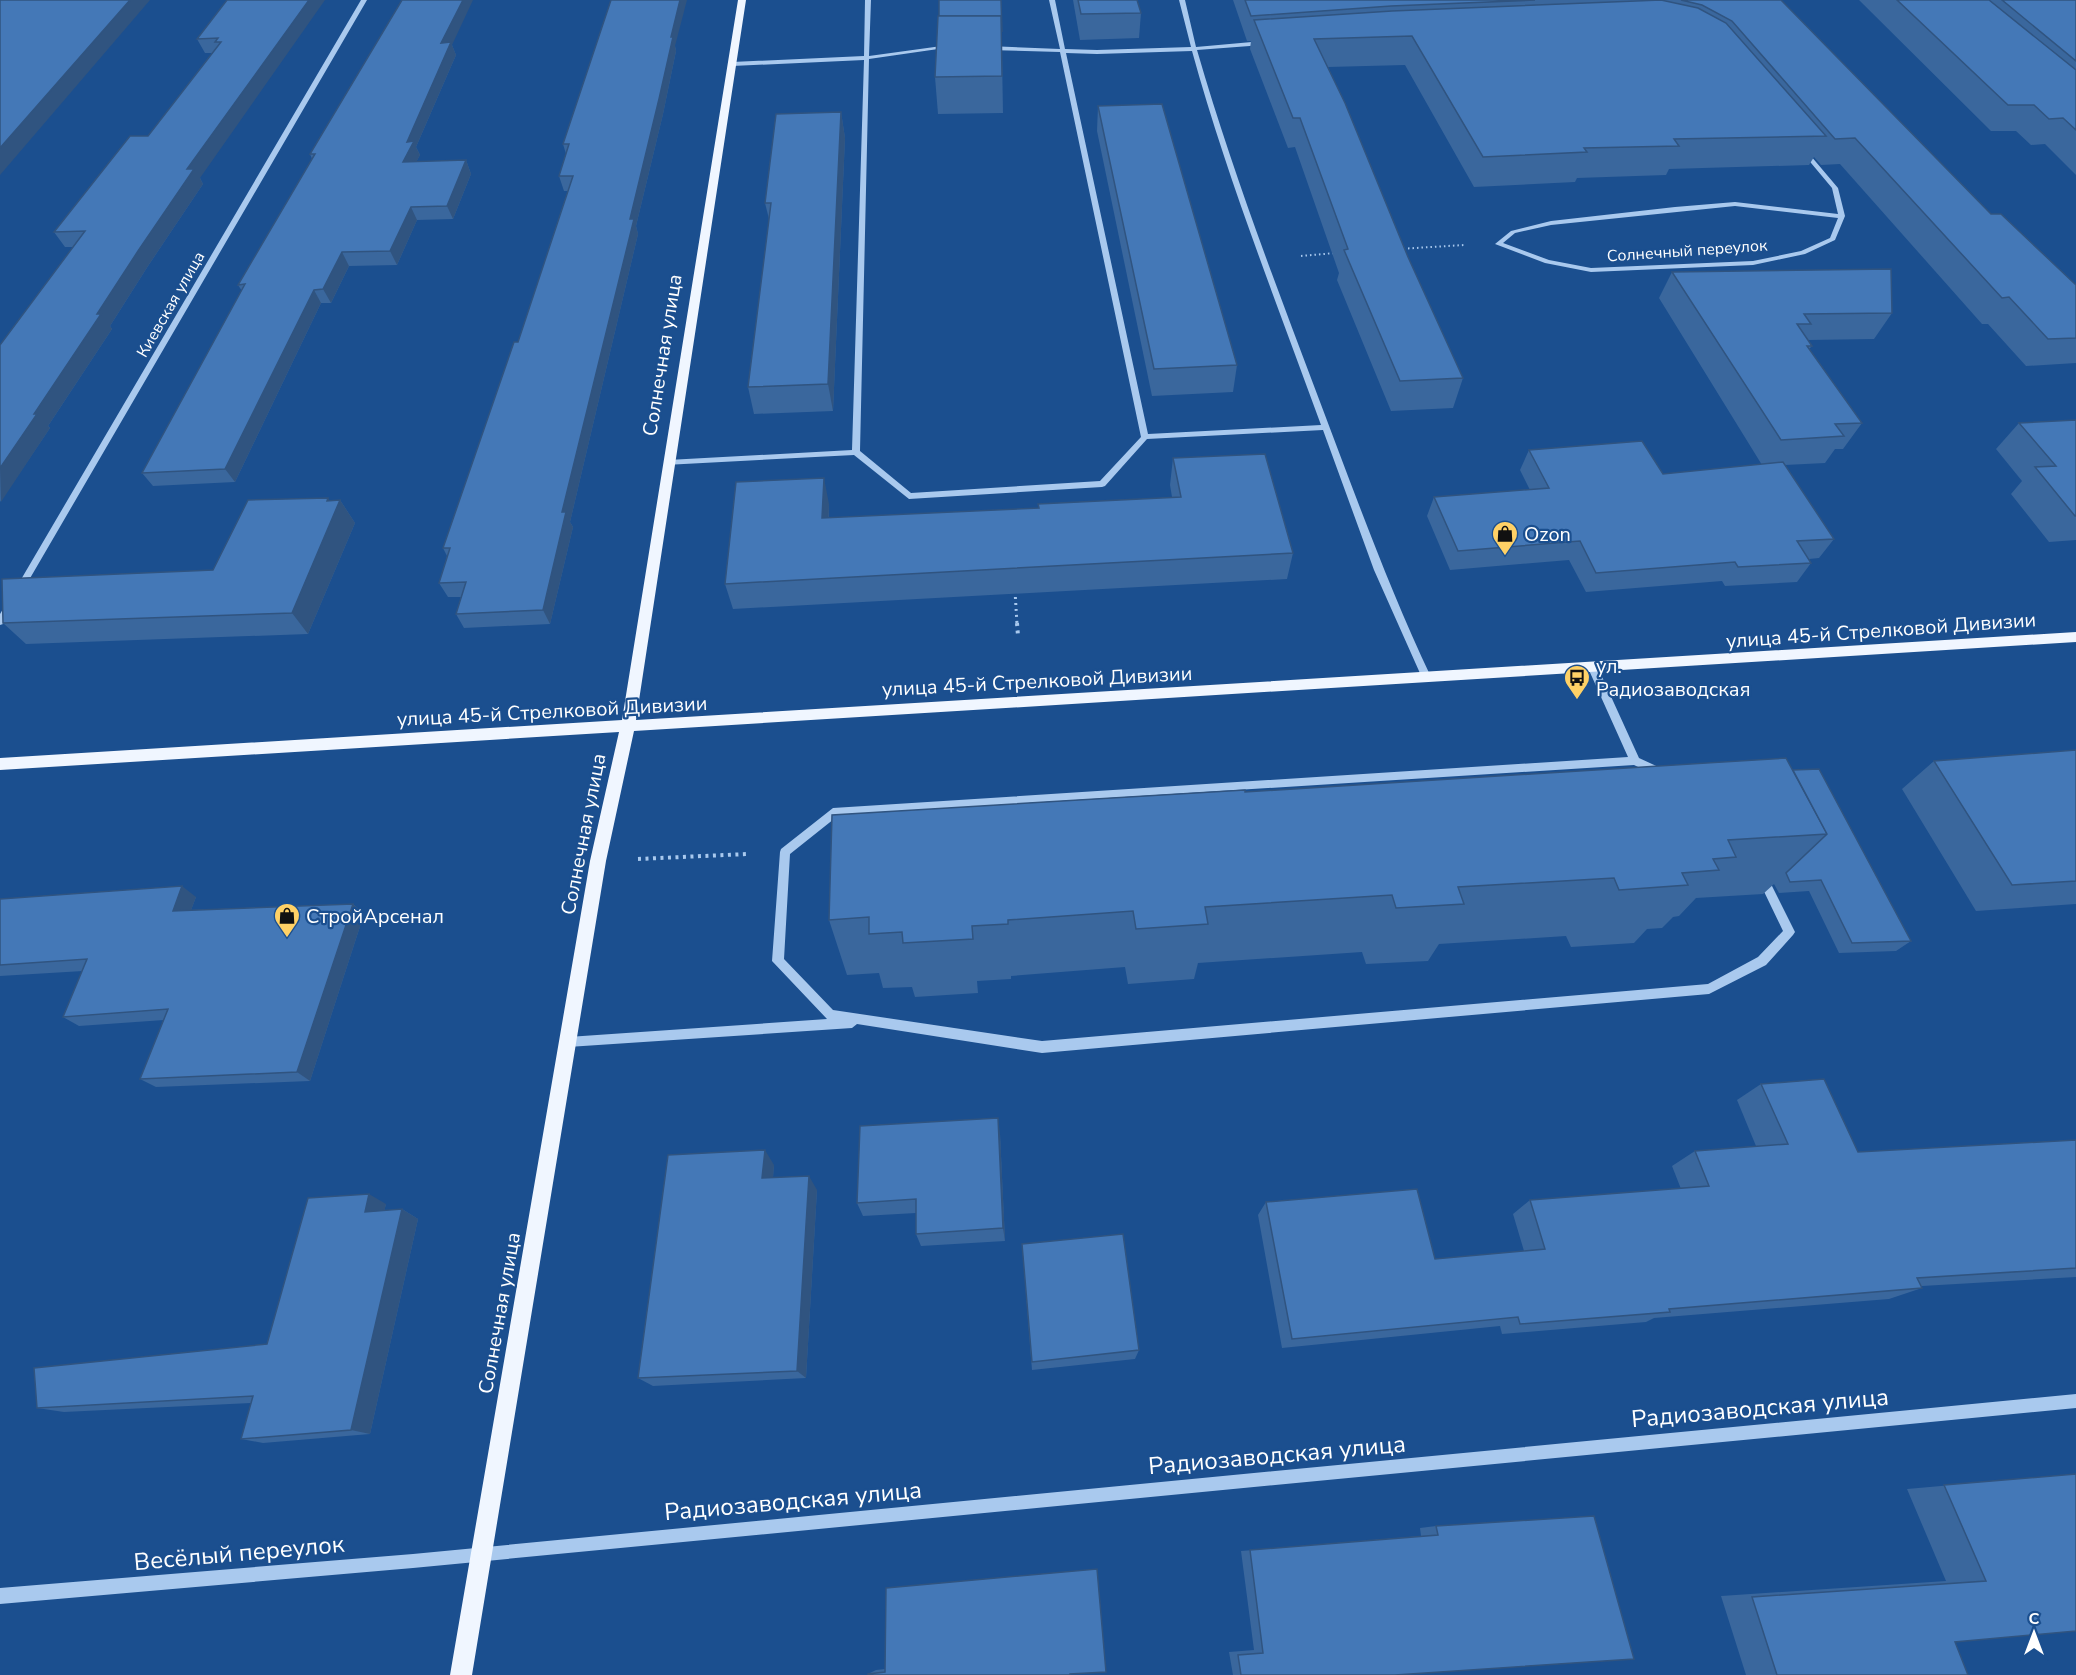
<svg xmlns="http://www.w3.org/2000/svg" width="2076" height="1675" font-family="'Nunito Sans',sans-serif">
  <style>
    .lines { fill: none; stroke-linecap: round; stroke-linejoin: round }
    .path-far2 { stroke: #a9c9ee; stroke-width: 2; stroke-dasharray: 1.5 3; stroke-linecap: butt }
    .path-far1 { stroke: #a9c9ee; stroke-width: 3; stroke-dasharray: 2 4; stroke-linecap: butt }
    .path { stroke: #a9c9ee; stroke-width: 4; stroke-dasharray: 3 4.5; stroke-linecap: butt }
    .minor { fill: #a9c9ee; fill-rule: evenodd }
    .major { fill: #f0f6ff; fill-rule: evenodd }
    .wall { fill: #3a679d }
    .shaded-wall { fill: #305480 }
    .building { fill: #4478b7; stroke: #305480; stroke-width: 1.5 }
    .labels { text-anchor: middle; stroke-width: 4.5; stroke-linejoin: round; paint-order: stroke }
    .far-street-label { font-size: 16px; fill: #fff; stroke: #1b4f8f }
    .street-label { font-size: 20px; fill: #fff; stroke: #1b4f8f }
    .poi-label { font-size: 20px; fill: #fff; stroke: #1b4f8f; text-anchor: start }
    .near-street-label { font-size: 24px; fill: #fff; stroke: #1b4f8f }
  </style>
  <rect width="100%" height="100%" fill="#1b4f8f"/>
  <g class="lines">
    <g class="path-far2">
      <path d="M1399 249 1464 245"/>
      <path d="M1301 256 1335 253"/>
    </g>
    <path class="path-far1" d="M1015 591 1017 624"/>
    <g class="path">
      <path d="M1017 623 1018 636"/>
      <path d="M638 859 747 854"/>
    </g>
    <g class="minor">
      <path d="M361 0H367L22 592H16L14 590 16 588Z"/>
      <path d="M865 0H871L869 56 949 45 952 47 869 59 860 451 911 493 1100 481 1141 437 1060 52 988 50 985 48 988 46 1060 49 1049 0H1055L1065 49 1097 50 1191 47 1179 0H1185L1196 47 1263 41 1266 43 1263 45 1197 50C1230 164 1272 275 1314 386 1351 483 1386 582 1431 677L1429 680H1423L1374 570 1323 430 1147 439 1105 486 1102 487 909 499 854 455 665 465 664 463 668 460 852 450 864 60 732 66 729 64 732 62 864 56ZM1192 51C1227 178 1276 301 1321 425L1148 434 1066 53 1097 54Z"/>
      <path d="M1803 148 1805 149 1838 188 1845 216 1835 240 1805 254 1753 265 1591 272 1545 263 1495 244 1511 231 1551 221 1675 207 1735 202 1838 214 1832 188 1801 151 1800 150ZM1735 206 1838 218 1830 238 1801 251 1753 261 1591 268 1549 260 1503 243 1515 233 1551 225Z"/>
      <path d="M9 603 14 606 3 624 0 625V614L6 604Z"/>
      <path d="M1593 664 1598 668 1639 758 1665 770 1666 773 1665 776H1657L1634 765 839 815 790 854 784 959 833 1010 1042 1041 1708 984 1758 957 1783 931 1757 877 1758 874 1762 872 1766 874 1795 932 1793 935 1766 965 1709 994 1042 1053 857 1024 852 1028 568 1047 564 1046 562 1042 564 1038 568 1037 827 1019 772 961 780 852 781 849 833 808 1628 757 1588 668Z"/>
      <path d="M2076 1394V1408L413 1568 0 1604V1588L413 1554Z"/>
    </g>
    <path class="major" d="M738 0H746L636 720 2076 632V642L634 731 606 861 472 1675H450L590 861 619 732 0 770V758L622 720Z"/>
  </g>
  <g class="wall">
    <path d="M227 0 200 178 203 184 148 266 110 326 112 329 48 426 50 428 0 502V345L73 247H65L54 232 148 136 212 53H205L197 39Z"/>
    <path d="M1001 0 1003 113 938 114 935 77Z"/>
    <path d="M1073 0H1137L1141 13 1139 38 1080 40Z"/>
    <path d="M1233 0H1781L1991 214 2076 285V363L2026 366 1988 324H1982L1840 164 1821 165 1814 157 1809 165 1669 169 1666 175 1577 178 1575 182 1474 187 1405 65 1328 67 1408 257 1463 378 1453 408 1391 411 1337 280 1339 273 1295 147 1288 148 1250 49 1251 41H1247Z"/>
    <path d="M1859 0H2076V175L2045 144 2031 145 2016 131H1991Z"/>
    <path d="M452 45 456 55 416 147 420 155 416 162 466 160 471 174 453 219 417 220 397 265 349 266 331 303H321L235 482 153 486 142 473 242 291 238 285 312 159 310 154Z"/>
    <path d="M675 46 676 51 663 114 636 226 638 234 570 522 573 527 550 624 464 628 456 614 461 597H448L439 583 447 556 443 548 518 342 568 191H564L559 176 566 154 563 144Z"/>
    <path d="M1098 106 1237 365 1233 392 1152 396 1097 131Z"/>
    <path d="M841 112 845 138 833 411 754 414 748 387 769 219 765 203Z"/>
    <path d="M1672 272 1892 313 1874 339 1808 340 1812 346 1809 349 1862 423 1843 449H1835L1825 463 1785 465 1834 539 1819 558 1809 559 1811 563 1797 582 1725 586 1722 581 1586 592 1569 560 1450 570 1427 516 1434 497 1530 490 1520 470 1529 450 1663 474 1762 465 1659 298Z"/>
    <path d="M2076 420V540L2049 542 2011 494 2022 481 1996 449 2019 423Z"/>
    <path d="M1173 458 1293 553 1287 579 733 609 725 584 829 504V518L1038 508 1172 497 1170 485Z"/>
    <path d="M340 500 355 523 308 634 26 644 3 623 213 570 330 501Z"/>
    <path d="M2076 750V904L1976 911 1902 789 1934 761Z"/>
    <path d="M1793 770 1911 941 1896 951 1839 953 1809 891 1779 893 1774 884 1763 894 1696 898 1679 916 1673 917 1662 928 1647 929 1634 943 1571 947 1566 936 1439 944 1428 961 1366 964 1362 952 1198 963 1194 979 1128 984 1125 967 1011 976V979L977 981 978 993 915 997 912 987 883 988 879 973 847 975 829 920 1245 792Z"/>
    <path d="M196 897 191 910 353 904 364 914 310 1081 156 1087 140 1079 164 1020 79 1026 63 1017 83 971 0 976V899Z"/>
    <path d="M1761 1084 1858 1152 2076 1140V1277L1922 1286V1288L1889 1299 1654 1318 1646 1322 1502 1334 1500 1326 1282 1348 1258 1215 1266 1202 1435 1259 1524 1251 1513 1214 1530 1200 1681 1189 1672 1166 1695 1151 1756 1146 1737 1100Z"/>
    <path d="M1000 1134 1005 1241 921 1246 916 1234V1213L863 1216 857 1203Z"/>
    <path d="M774 1165 773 1177 817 1190 806 1378 653 1386 638 1378Z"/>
    <path d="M386 1204 384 1211 402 1209 418 1219 370 1434 263 1443 241 1439 251 1403 64 1412 37 1408 267 1344Z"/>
    <path d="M1023 1256 1139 1350 1135 1359 1032 1370Z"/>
    <path d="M2076 1474 1955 1642 1968 1675H1746L1721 1596 1946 1581 1907 1489Z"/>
    <path d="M1594 1516 1395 1675H1233L1229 1652 1254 1650 1241 1551 1421 1536 1420 1528 1436 1526Z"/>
    <path d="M885 1669 1070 1674H868L876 1670Z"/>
  </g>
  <g class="shaded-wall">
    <path d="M130 0H150L0 175V148Z"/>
    <path d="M309 0H325L200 178 203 184 148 266 110 326 112 329 48 426 50 428 1 502 0 468 187 169Z"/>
    <path d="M463 0H473L452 45 456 55 416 147 420 155 409 176 403 162 407 142 441 43Z"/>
    <path d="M680 0H687L675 46 676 51 663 114 636 226 638 234 570 522 573 527 550 624 543 610 562 512 671 37Z"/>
    <path d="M841 112 845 138 833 411 828 384Z"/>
    <path d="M466 160 471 174 453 219 447 206Z"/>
    <path d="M411 207 417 220 397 265 390 251Z"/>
    <path d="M342 252 349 266 331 303 323 289Z"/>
    <path d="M314 290 321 303 235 482 225 469Z"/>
    <path d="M824 478 829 504 828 544 822 518Z"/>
    <path d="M328 498 336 510 340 500 355 523 308 634 292 613Z"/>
    <path d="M182 886 196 897 187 921 173 911Z"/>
    <path d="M353 904 364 914 310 1081 297 1072Z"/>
    <path d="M998 1118 1000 1134 1005 1241 1003 1228Z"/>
    <path d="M765 1150 774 1165 772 1192 762 1178Z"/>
    <path d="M809 1176 817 1190 806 1378 797 1371Z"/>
    <path d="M369 1194 386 1204 382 1221 365 1212Z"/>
    <path d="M402 1209 418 1219 370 1434 351 1430Z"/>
  </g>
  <g class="building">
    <path d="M0 0H130L0 148Z"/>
    <path d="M227 0H309L187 169H194L138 251 97 314H101L34 414H37L0 468V345L85 231 54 232 130 136H148L221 42H215L218 38 197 39Z"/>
    <path d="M402 0H463L441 43 451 42 407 142 414 141 403 162 466 160 447 206 411 207 390 251 342 252 323 289 314 290 225 469 142 473 245 284 238 285 315 154H310Z"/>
    <path d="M611 0H680L671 37H673L659 99 630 219H634L562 512H566L543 610 456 614 466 582 439 583 450 548H443L514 342H518L573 176H559L569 144H563Z"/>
    <path d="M939 0H1001L1002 32 1001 16H939Z"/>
    <path d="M1078 0H1137L1141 13 1081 14Z"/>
    <path d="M1245 0H1535L1391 6 1251 16Z"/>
    <path d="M1661 0 1698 8 1726 23 1826 136 1674 139 1679 146 1584 148 1587 152 1483 157 1412 36 1314 39 1345 103 1408 257 1463 378 1400 381 1344 250 1348 249 1300 118H1293L1254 20 1392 11Z"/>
    <path d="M1681 0H1781L1991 214H2001L2076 285V338L2048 339 2009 297 2002 298 1855 138 1835 139 1732 21 1702 5Z"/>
    <path d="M1897 0H1989L2076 70V130L2063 118 2049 119 2034 105H2008Z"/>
    <path d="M2002 0H2076V61Z"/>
    <path d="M938 16H1001L1002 76 935 77Z"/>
    <path d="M1162 104 1237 365 1154 369 1098 106Z"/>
    <path d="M841 112 828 384 748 387 771 203H765L776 114Z"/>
    <path d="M1891 269 1892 313 1804 314 1811 324H1797L1812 346H1807L1862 423 1835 424 1844 436 1781 440 1672 272Z"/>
    <path d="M2076 420V516H2075L2035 467 2056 466 2019 423Z"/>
    <path d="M1642 441 1663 474 1783 462 1834 539 1797 541 1811 563 1738 567 1735 562 1596 573 1580 541 1458 551 1434 497 1549 488 1529 450Z"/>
    <path d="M1265 454 1293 553 725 584 736 482 824 478 822 518 1039 508 1038 504 1181 497 1173 458Z"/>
    <path d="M328 498 327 501 340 500 292 613 3 623 2 579 213 570 248 500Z"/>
    <path d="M2076 750V881L2012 885 1934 761Z"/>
    <path d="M1786 758 1827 834 1728 840 1736 857 1713 859 1719 870 1682 873 1688 885 1619 890 1614 878 1458 887 1464 904 1396 908 1392 895 1205 907 1208 924 1136 929 1133 911 1008 920V924L972 926 973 939 903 943 902 932 869 934V917L829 920 832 815 1245 790V792Z"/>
    <path d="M1819 769 1911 941 1852 943 1821 880 1790 882 1786 873 1827 834 1793 770Z"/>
    <path d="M182 886 173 911 353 904 297 1072 140 1079 168 1009 63 1017 87 959 0 965V899Z"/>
    <path d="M1824 1079 1858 1152 2076 1140V1268L1917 1278 1922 1288 1669 1309 1670 1312 1520 1324 1518 1317 1292 1339 1266 1202 1417 1189 1435 1259 1545 1249 1530 1200 1709 1186 1695 1151 1788 1144 1761 1084Z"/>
    <path d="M998 1118 1003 1228 916 1234V1199L857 1203 860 1126Z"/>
    <path d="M765 1150 762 1178 809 1176 797 1371 638 1378 668 1155Z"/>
    <path d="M369 1194 365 1212 402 1209 351 1430 241 1439 253 1396 37 1408 34 1368 267 1344 308 1198Z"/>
    <path d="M1123 1234 1139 1350 1032 1362 1022 1244Z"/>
    <path d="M2076 1474V1631L1955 1642 1968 1675H1777L1752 1597 1986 1581 1944 1485Z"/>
    <path d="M1594 1516 1634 1659 1395 1675H1241L1238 1655 1263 1653 1250 1550 1438 1535 1436 1526Z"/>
    <path d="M1097 1569 1106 1672 1070 1674V1675H868V1674L885 1672 886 1588Z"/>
  </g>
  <defs>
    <symbol id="shop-pin" viewBox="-11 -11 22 30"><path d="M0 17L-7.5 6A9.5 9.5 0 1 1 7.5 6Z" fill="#ffd166" stroke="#1b4f8f"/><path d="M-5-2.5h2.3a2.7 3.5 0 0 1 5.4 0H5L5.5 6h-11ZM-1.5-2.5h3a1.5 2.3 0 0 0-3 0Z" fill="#111"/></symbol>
    <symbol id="bus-pin" viewBox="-11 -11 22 30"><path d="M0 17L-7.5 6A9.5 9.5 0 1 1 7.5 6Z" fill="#ffd166" stroke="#1b4f8f"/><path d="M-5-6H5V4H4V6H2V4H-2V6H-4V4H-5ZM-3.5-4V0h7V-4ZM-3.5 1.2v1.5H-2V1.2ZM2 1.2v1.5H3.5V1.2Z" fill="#111"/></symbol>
  </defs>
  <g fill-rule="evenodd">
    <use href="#shop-pin" x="1490" y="519" width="30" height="40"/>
    <use href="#bus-pin" x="1562" y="663" width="30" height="40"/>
    <use href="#shop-pin" x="272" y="901" width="30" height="40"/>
  </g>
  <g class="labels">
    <g class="far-street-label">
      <text transform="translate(1687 250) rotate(-4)" y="6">Солнечный переулок</text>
      <text transform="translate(170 304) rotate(-60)" y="6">Киевская улица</text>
    </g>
    <g class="street-label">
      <text transform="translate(662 355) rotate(-81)" y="7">Солнечная улица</text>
      <text transform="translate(1881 630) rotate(-4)" y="7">улица 45-й Стрелковой Дивизии</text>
      <text transform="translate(1037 681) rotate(-3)" y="7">улица 45-й Стрелковой Дивизии</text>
      <text transform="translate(552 711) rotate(-3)" y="7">улица 45-й Стрелковой Дивизии</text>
      <text transform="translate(583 834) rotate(-79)" y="7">Солнечная улица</text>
      <text transform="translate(499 1313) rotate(-80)" y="7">Солнечная улица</text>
    </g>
    <g class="poi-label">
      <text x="1524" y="541">Ozon</text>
      <text x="1596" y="673">ул.<tspan x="1596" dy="23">Радиозаводская</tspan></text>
      <text x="306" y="923">СтройАрсенал</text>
    </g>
    <g class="near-street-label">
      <text transform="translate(1760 1408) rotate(-5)" y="8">Радиозаводская улица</text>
      <text transform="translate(1277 1455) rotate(-5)" y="8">Радиозаводская улица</text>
      <text transform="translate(793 1501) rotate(-5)" y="8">Радиозаводская улица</text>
      <text transform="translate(239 1553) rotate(-5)" y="8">Весёлый переулок</text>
    </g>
  </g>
  <g transform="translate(2034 1633)" stroke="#1b4f8f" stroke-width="4.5" paint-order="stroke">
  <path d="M0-4.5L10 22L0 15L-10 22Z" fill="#ffffff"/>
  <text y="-9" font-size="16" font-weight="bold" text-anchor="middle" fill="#ffffff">С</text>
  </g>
</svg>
